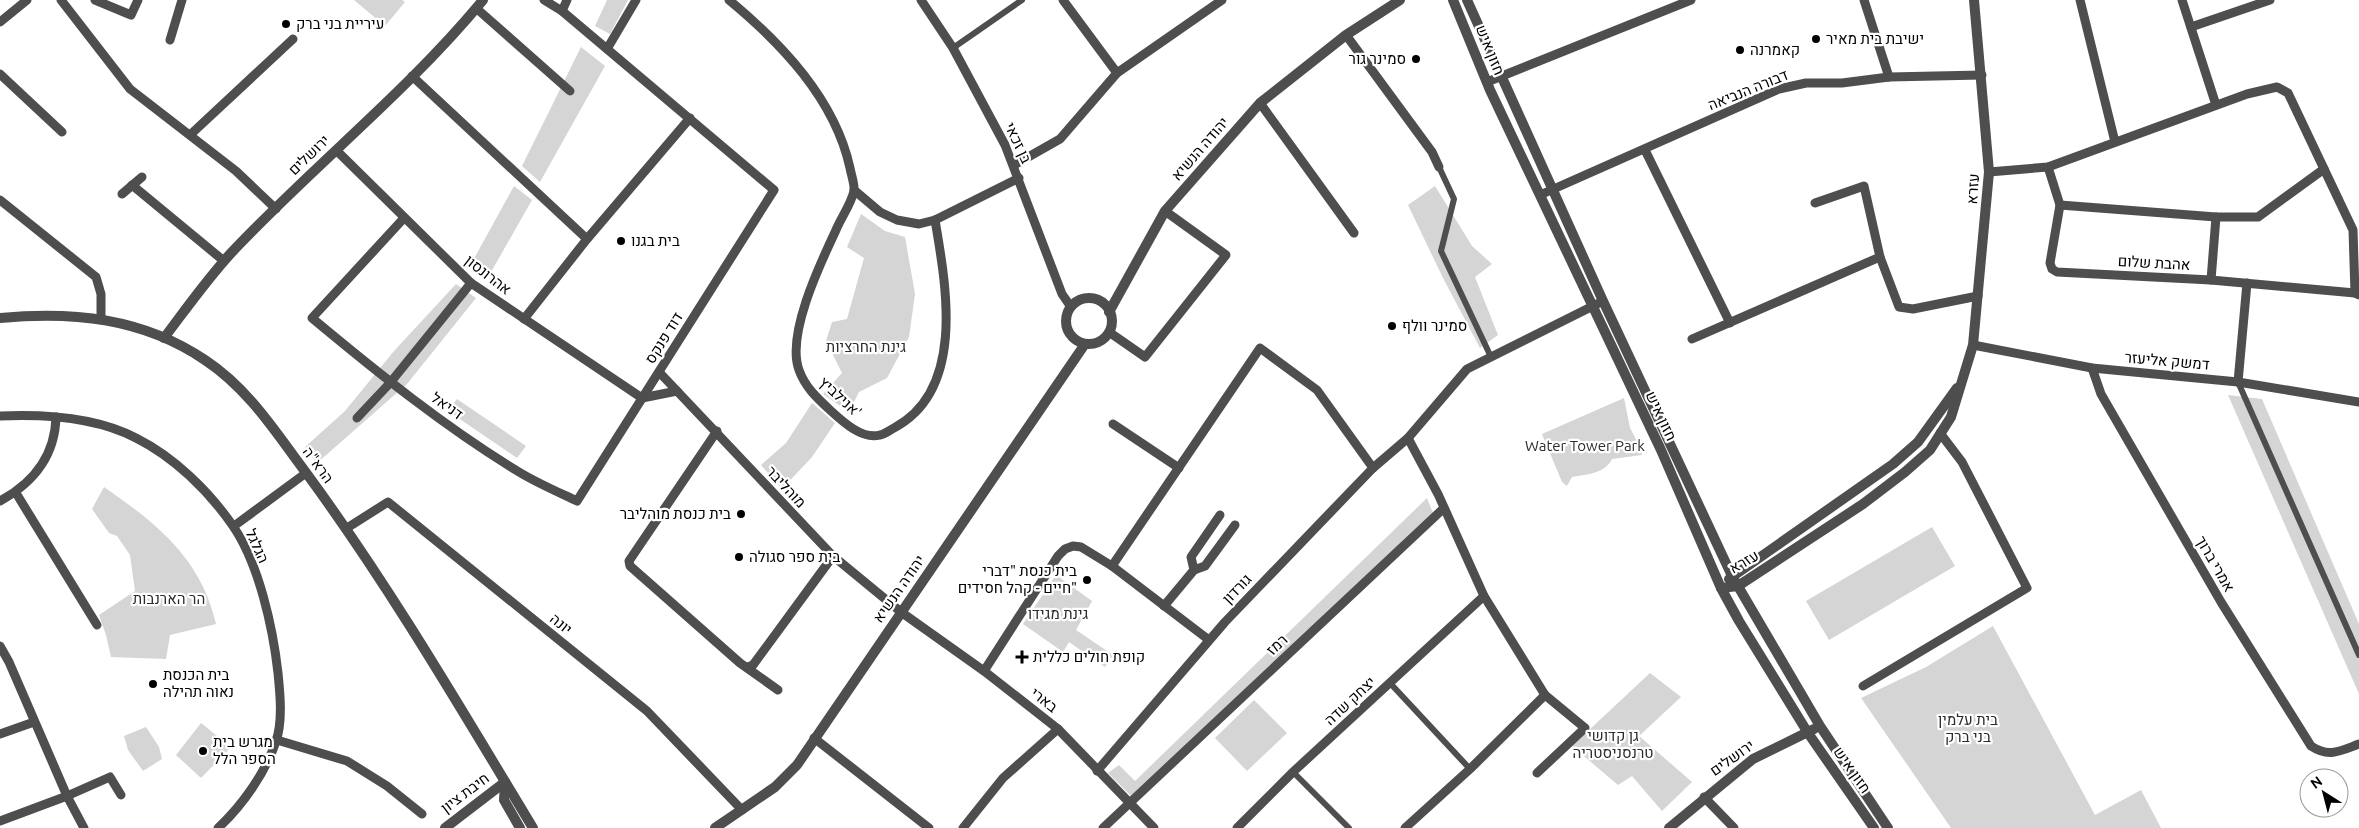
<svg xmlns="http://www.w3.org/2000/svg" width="2359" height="828" font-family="Ubuntu,Heebo,sans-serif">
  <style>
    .green { fill: #d5d5d5 }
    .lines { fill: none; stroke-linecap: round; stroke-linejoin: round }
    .pedestrian { stroke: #4e4e4e; stroke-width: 6 }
    .minor { stroke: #4e4e4e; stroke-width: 9 }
    .tertiary { stroke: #4e4e4e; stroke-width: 10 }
    .poi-dot { fill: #000; stroke: #fff; stroke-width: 2 }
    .labels { text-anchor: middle; stroke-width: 4.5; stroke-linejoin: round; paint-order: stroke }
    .poi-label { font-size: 15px; fill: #000; stroke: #fff; text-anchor: start }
    .street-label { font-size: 15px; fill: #000; stroke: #fff }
    .park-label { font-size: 15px; fill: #2c2c2c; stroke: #fff }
  </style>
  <rect width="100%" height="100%" fill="#fff"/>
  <g class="green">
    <path d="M354 0H402L405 2 385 26Z"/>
    <path d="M607 0H628L610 34 595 26Z"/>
    <path d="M581 47 605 66 540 182 522 166Z"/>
    <path d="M514 186 532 200 487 279 470 266Z"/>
    <path d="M1435 186 1472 246 1492 264 1475 277 1498 335 1480 348 1443 278 1408 205Z"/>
    <path d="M861 214 885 231 905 237 915 294 909 337 887 378 859 392 849 412 823 394 842 373 826 341 832 322 847 319 864 258 847 247Z"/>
    <path d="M456 284 476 298 407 384 317 463 305 447 345 411 394 351Z"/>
    <path d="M2228 395 2262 399 2359 624V694Z"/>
    <path d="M1624 398 1630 428 1640 447 1642 455 1612 459C1604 474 1588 474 1572 477L1567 486 1562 482 1542 434Z"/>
    <path d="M457 399 526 446 517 458 448 411Z"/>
    <path d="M812 403 835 423 812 457 782 489 761 465 786 443Z"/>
    <path d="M104 487C156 523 201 558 216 624L170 635 166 659 111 657 106 635 99 615 135 591 130 555 117 536 109 533 92 509Z"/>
    <path d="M1427 498 1433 513 1132 797 1108 773 1119 765 1135 781Z"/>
    <path d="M1932 527 1955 566 1829 640 1806 601Z"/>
    <path d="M1056 575 1092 601 1076 630 1113 655 1105 667 1069 642 1063 652 1023 624Z"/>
    <path d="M1993 626 2095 815 2141 790 2161 828H1951L1861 698 1926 667Z"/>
    <path d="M1650 673 1681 697 1639 736 1692 782 1662 811 1632 776 1618 785 1572 746Z"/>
    <path d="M1254 700 1287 733 1247 771 1215 738Z"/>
    <path d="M201 723 231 747 201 778 176 755Z"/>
    <path d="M146 727 159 747 162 759 143 771 128 750 124 736Z"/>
  </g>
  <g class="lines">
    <g class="pedestrian">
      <path d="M953 48 1022 0"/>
      <path d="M1439 167 1454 199 1441 251 1491 357"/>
      <path d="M2238 382 2359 655"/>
      <path d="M1390 683 1470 769"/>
      <path d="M1293 772 1349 828"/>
    </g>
    <g class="minor">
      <path d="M61 0 130 89 236 171 276 209"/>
      <path d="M95 0 131 15 138 0"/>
      <path d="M729 0C781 43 835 99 850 168 851 174 855 185 854 191 851 204 841 218 836 230 820 264 786 335 799 370 805 387 817 398 830 410 842 421 862 440 880 435 885 434 890 430 894 428 966 390 946 285 935 220"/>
      <path d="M921 0 953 48 1005 145 1062 294 1071 307"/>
      <path d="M1063 0 1117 73"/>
      <path d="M1864 0 1889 77"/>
      <path d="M2080 0 2115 142"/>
      <path d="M2182 0 2216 105"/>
      <path d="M476 8 570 91"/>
      <path d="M562 11 567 0"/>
      <path d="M0 22 27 0"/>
      <path d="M2191 27 2270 0"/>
      <path d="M1346 35 1432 152 1439 167"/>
      <path d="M170 40 182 0"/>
      <path d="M607 49 636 0"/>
      <path d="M0 74 62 132"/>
      <path d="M412 76 587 239"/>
      <path d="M1487 82 1691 0"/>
      <path d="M1260 103 1354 233"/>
      <path d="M190 135 293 39"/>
      <path d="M336 150 471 283 642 398"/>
      <path d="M1645 150 1730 323"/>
      <path d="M1014 165 1060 139 1117 73 1222 0"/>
      <path d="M2048 167 2060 205 2050 263 2052 269 2057 272 2211 280 2355 293 2359 295"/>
      <path d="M1989 172 2048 167 2247 94 2277 87 2288 93 2353 230 2355 293"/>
      <path d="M132 185 224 261"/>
      <path d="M854 190 880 212 897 220 919 224 935 220 1019 178"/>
      <path d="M122 194 142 177"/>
      <path d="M1540 195 1779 89 1806 83H1842L1889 77 1982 75"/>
      <path d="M0 200 96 277 101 294V318"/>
      <path d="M1815 203 1864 186 1880 257 1899 307 1913 309 1978 296"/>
      <path d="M2060 205 2216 217H2258L2324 169"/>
      <path d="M404 218 312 318C378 373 445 427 519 472 537 483 558 492 577 501L774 190 607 49 562 11 544 0"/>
      <path d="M2211 280 2216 217"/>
      <path d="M524 319 587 239 690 118"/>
      <path d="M1109 332 1145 357 1226 255 1165 211"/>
      <path d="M1692 339 1880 257"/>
      <path d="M1973 345 2092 368 2238 382 2359 402"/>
      <path d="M2092 368 2101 394 2221 602 2311 746C2329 758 2340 751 2359 744"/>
      <path d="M659 372 833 556 901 612 984 671 1058 729 1154 828"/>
      <path d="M2238 382 2247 283"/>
      <path d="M642 398 677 391"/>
      <path d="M0 416C45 414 96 417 136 438 174 457 209 491 233 526 259 564 273 628 278 673 280 693 283 721 276 741 266 772 242 806 218 828"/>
      <path d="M357 418 390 383 471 283"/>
      <path d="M1113 424 1179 468"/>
      <path d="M717 431 629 561 630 566 740 663 778 690"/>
      <path d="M1408 438 1438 494 1484 596 1545 695 1585 728 1537 773"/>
      <path d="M16 493 97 625"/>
      <path d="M0 501C33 483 55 456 56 417"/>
      <path d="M234 526 306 473"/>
      <path d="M347 528 388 502 647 711 742 810"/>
      <path d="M1112 566 1260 348 1317 390 1373 468"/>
      <path d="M1194 570 1205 566 1235 525"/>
      <path d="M1164 606 1194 570 1191 557 1220 515"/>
      <path d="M0 646 9 662 67 796 84 828"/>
      <path d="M748 667 753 665 833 556"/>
      <path d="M984 671 1058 556 1065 549 1073 546 1081 547 1112 566 1209 640"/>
      <path d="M1863 686 2027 588 1962 462 1940 433"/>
      <path d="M0 734 34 722"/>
      <path d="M814 738 929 828"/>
      <path d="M277 740 347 761 387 786 422 814"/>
      <path d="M1097 771 1225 622 1373 468 1408 438 1467 369 1603 301"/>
      <path d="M1704 797 1734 828"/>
      <path d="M0 821 67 796 110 777 121 795"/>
      <path d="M963 828 1003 778 1058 729"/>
      <path d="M1103 828 1444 508"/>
      <path d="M1237 828 1293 772 1484 596"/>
      <path d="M1405 828 1470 769 1545 695"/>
    </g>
    <g class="tertiary">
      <path d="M1453 0 1490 90 1661 450 1721 588 1739 621 1808 733 1874 828"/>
      <path d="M1467 0 1603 301 1732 576 1820 726 1888 828"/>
      <circle cx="1089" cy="321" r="23"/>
      <path d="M1109 312 1165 211 1260 103 1346 35 1400 0"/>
      <path d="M0 318C73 311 143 318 205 360 249 389 276 433 307 474 390 587 461 709 533 828"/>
      <path d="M164 338C186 309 207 279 232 252 313 166 407 92 483 0"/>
      <path d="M1729 579 1893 464 1918 442 1957 388"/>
      <path d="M1721 588 1738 586 1863 504 1905 472 1930 450 1951 417 1973 345 1989 172 1974 0"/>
      <path d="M505 782 504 800 520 828"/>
      <path d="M445 828 505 782"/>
      <path d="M715 828 775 787 797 765 1085 344"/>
      <path d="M1669 828 1753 759 1814 729"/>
    </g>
  </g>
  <g class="poi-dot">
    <circle cx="286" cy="24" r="5"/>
    <circle cx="1816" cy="39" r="5"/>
    <circle cx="1740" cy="50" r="5"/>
    <circle cx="1416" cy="59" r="5"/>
    <circle cx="621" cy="241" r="5"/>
    <circle cx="1392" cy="326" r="5"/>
    <circle cx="741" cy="514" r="5"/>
    <circle cx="739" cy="557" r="5"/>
    <circle cx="1087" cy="580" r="5"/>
    <path d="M1019.5 649.5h5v5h5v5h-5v5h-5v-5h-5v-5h5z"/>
    <circle cx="153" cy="684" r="5"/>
    <circle cx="203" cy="751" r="5"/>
  </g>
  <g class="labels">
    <g class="poi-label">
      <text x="296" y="29">עיריית בני ברק</text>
      <text x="1826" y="44">ישיבת בית מאיר</text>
      <text x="1750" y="55">קאמרנה</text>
      <text x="1406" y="64" text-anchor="end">סמינר גור</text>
      <text x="631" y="246">בית בגנו</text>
      <text x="1402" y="331">סמינר וולף</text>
      <text x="731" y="519" text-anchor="end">בית כנסת מוהליבר</text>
      <text x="749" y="562">בית ספר סגולה</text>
      <text x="1077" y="576" text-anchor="end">בית כנסת "דברי<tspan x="1077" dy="17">חיים - קהל חסידים"</tspan></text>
      <text x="1033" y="662">קופת חולים כללית</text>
      <text x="163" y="680">בית הכנסת<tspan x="163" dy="17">נאוה תהילה</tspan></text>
      <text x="213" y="747">מגרש בית<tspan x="213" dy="17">הספר הלל</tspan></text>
    </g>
    <g class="street-label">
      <text transform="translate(1490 50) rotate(68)" y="5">חזון איש</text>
      <text transform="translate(1748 90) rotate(-22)" y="5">דבורה הנביאה</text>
      <text transform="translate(1018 143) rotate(65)" y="5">בן זכאי</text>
      <text transform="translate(1200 149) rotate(-49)" y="5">יהודה הנשיא</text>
      <text transform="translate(309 155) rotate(-44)" y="5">ירושלים</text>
      <text transform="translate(1973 189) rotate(-86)" y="5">עזרא</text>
      <text transform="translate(2154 263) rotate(3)" y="5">אהבת שלום</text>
      <text transform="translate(488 275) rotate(38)" y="5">אהרונסון</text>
      <text transform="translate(664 338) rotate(-58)" y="5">דוד פנקס</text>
      <text transform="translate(2167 361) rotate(5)" y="5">דמשק אליעזר</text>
      <text transform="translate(840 397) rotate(43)" y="5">אנילביץ'</text>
      <text transform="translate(447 406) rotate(35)" y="5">דניאל</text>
      <text transform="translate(1661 416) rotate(65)" y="5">חזון איש</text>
      <text transform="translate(318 465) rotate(54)" y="5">הרא"ה</text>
      <text transform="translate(786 487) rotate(47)" y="5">מוהליבר</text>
      <text transform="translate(257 546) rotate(66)" y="5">הגלגל</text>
      <text transform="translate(1744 562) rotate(-30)" y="5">עזרא</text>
      <text transform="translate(2215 564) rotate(60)" y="5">אמרי ברוך</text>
      <text transform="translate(899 589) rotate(-55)" y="5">יהודה הנשיא</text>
      <text transform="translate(1237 589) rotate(-46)" y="5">גורדון</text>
      <text transform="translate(561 624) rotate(39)" y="5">יונה</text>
      <text transform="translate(1277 645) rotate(-43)" y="5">רמז</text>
      <text transform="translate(1044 700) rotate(38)" y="5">בארי</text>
      <text transform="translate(1350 701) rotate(-43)" y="5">יצחק שדה</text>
      <text transform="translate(1732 758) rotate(-35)" y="5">ירושלים</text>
      <text transform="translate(1852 770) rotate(55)" y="5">חזון איש</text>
      <text transform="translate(465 793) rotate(-37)" y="5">חיבת ציון</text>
    </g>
    <g class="park-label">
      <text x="866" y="352">גינת החרציות</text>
      <text x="1585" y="451">Water Tower Park</text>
      <text x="169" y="604">הר הארנבות</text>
      <text x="1058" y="619">גינת מגידו</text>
      <text x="1968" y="725">בית עלמין<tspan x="1968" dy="17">בני ברק</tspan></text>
      <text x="1613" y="741">גן קדושי<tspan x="1613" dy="17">טרנסניסטריה</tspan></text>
    </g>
  </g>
  <g transform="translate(2324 793) rotate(324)"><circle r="24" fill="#ffffff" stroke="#999999"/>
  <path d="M0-4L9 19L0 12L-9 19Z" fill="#000000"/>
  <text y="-8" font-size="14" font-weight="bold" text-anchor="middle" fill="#000000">N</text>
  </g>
</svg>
